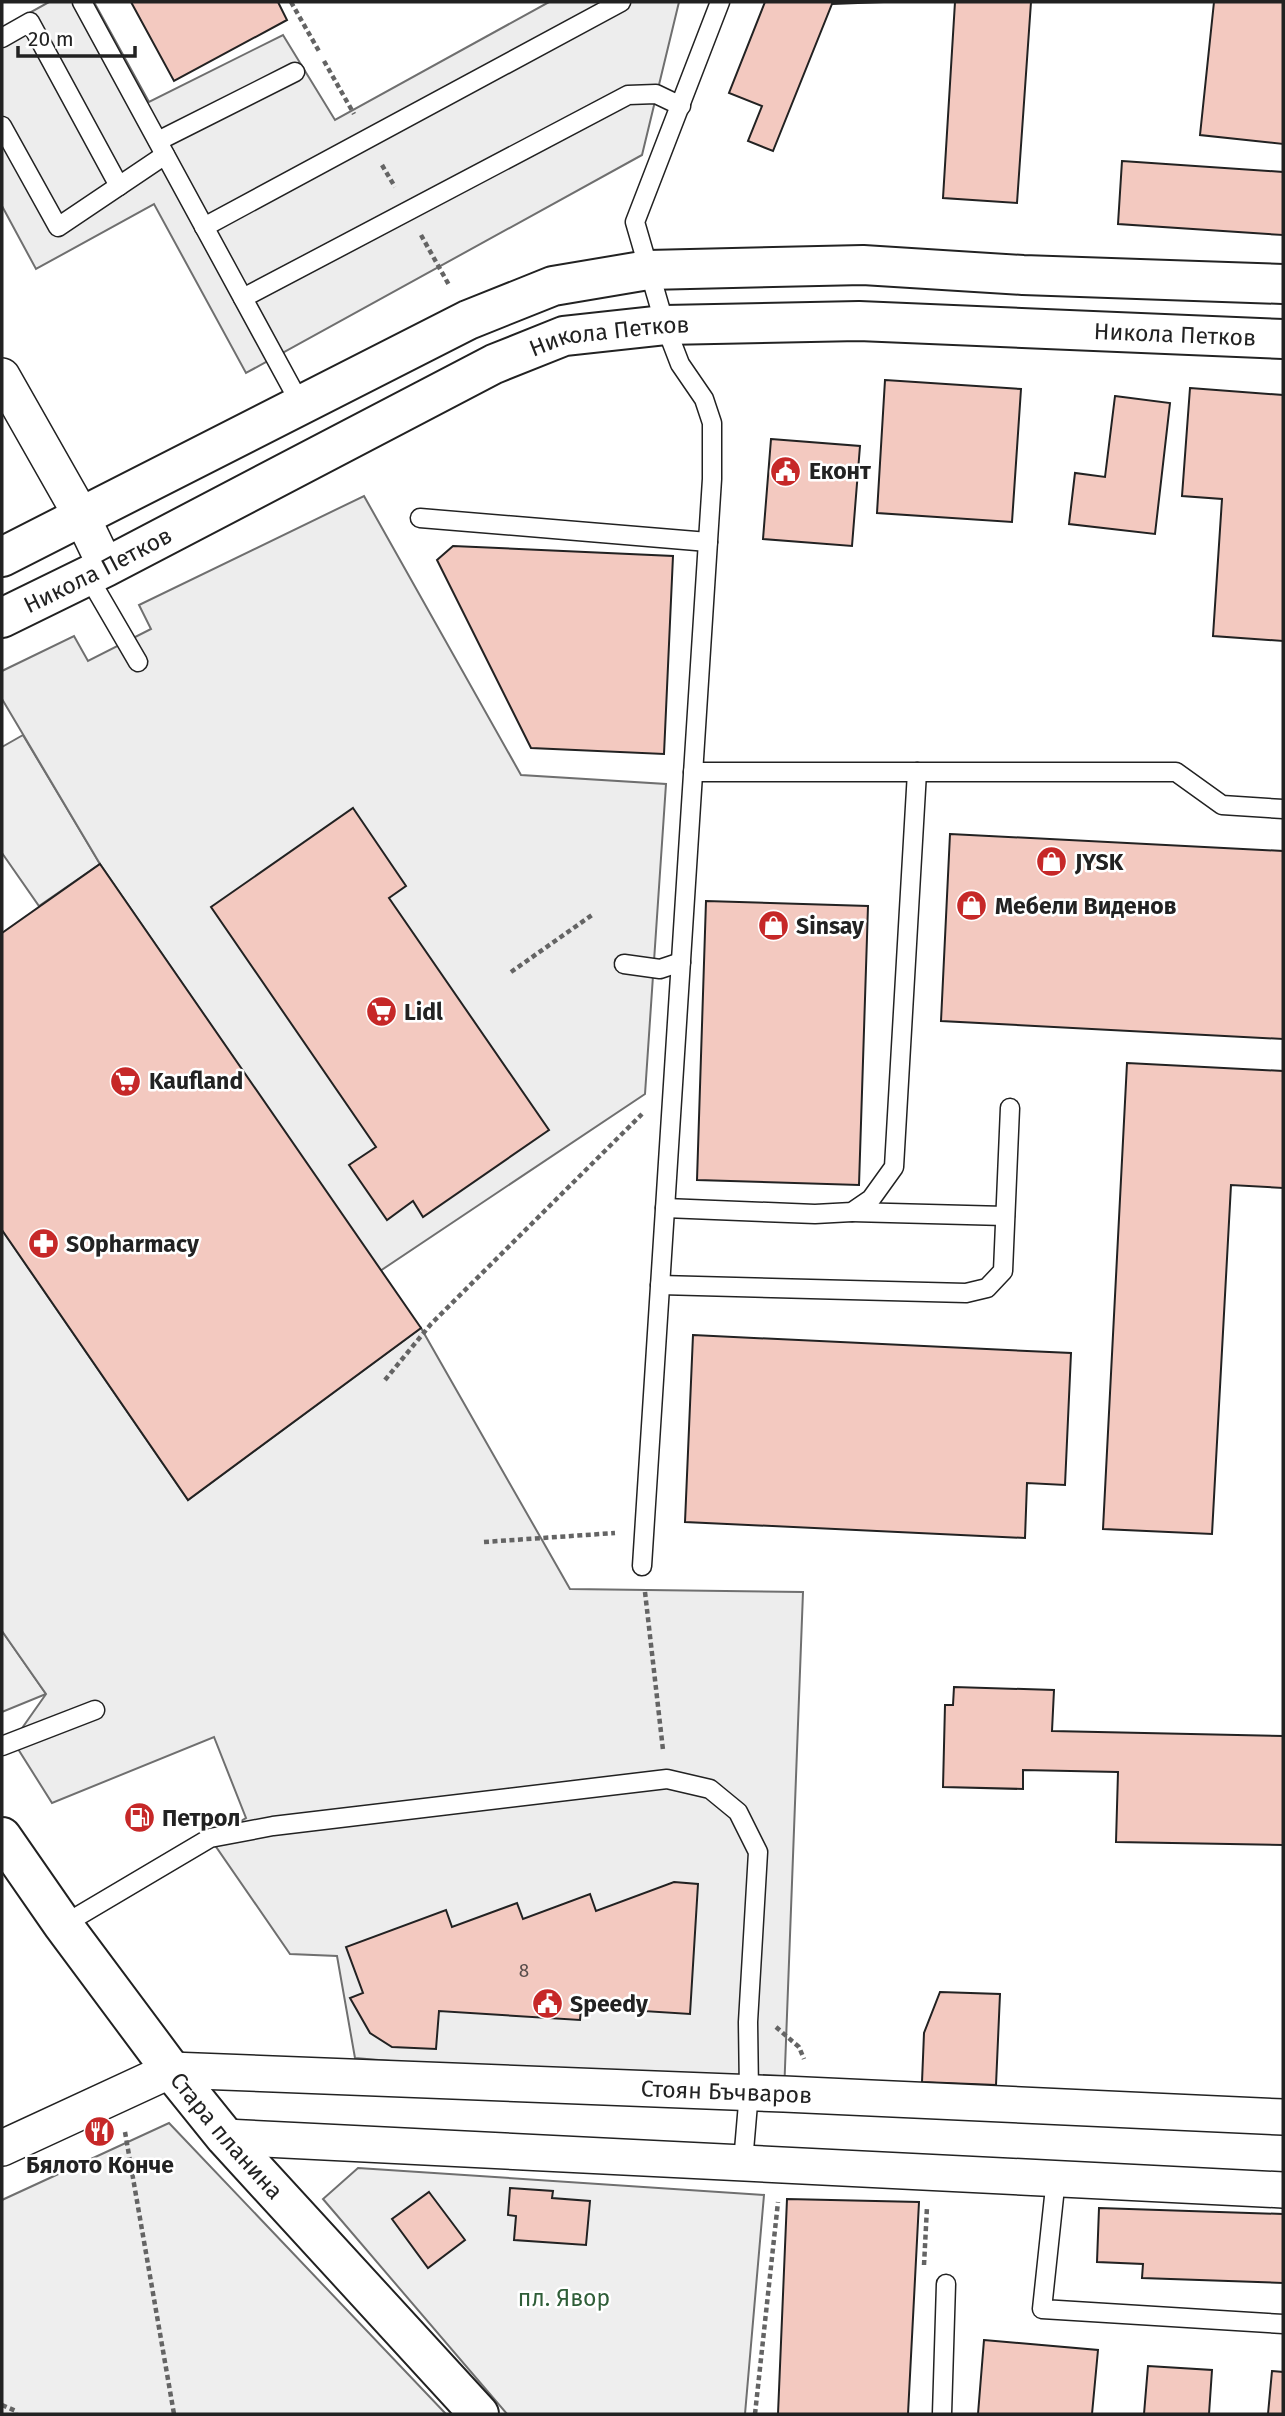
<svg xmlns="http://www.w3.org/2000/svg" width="1285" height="2416" font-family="'Fira Sans',sans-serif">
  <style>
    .green { fill: #eee; stroke: #6f6f6f; stroke-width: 2 }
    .parking { fill: #ededed; stroke: #6f6f6f; stroke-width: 2 }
    .building { fill: #f3c9c0; stroke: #222; stroke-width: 2 }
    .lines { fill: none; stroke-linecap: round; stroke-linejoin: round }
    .service-casing { stroke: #222; stroke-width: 21 }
    .minor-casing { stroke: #222; stroke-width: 38 }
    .tertiary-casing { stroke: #222; stroke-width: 42 }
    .secondary-casing { stroke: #222; stroke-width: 42 }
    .path { stroke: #646464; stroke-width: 4.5; stroke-dasharray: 5 3.5; stroke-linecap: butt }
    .service { stroke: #fff; stroke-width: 18 }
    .minor { stroke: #fff; stroke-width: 35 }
    .tertiary { stroke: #fff; stroke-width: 38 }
    .secondary { stroke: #fff; stroke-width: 38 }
    .labels { text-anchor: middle; stroke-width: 5; stroke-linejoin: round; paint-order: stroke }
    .number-label { font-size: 19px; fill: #564c4a }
    .street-label { font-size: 23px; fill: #222; stroke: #fff }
    .poi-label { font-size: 23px; font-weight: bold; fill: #222; stroke: #fff; text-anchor: start }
    .park-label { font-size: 23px; fill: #2f5e38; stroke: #fff }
  </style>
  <rect width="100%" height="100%" fill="#fff"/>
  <g class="green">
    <path d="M23 735 100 864 39 906 2 853V747Z"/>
    <path d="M2 1631 46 1694 2 1712Z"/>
    <path d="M169 2123 446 2414H2V2200Z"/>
    <path d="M358 2168 764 2195 745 2414H507L323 2199Z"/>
  </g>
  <g class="parking">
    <path d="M49 2H94L149 102 283 35 335 120 549 2H679L642 155 246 373 154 204 36 269 2 206V28Z"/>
    <path d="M364 496 521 775 666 784 645 1094 380 1271 100 864 2 699V671L74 636 88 661 151 629 139 605Z"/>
    <path d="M2 1230 188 1500 421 1328 570 1589 803 1592 784 2094 355 2058 337 1956 290 1954 210 1838 246 1818 214 1737 52 1803 13 1741 46 1694 2 1631Z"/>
  </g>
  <g class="building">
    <path d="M131 2H278L287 20 174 81Z"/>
    <path d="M765 2H884L832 4 773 151 748 141 762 106 729 93Z"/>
    <path d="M955 2H1031L1017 203 943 198Z"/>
    <path d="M1214 2H1283V144L1200 135Z"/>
    <path d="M1122 161 1283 172V235L1118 224Z"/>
    <path d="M885 380 1021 389 1012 522 877 513Z"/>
    <path d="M1190 388 1283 395V641L1213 636 1222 499 1182 496Z"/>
    <path d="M1115 396 1170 403 1155 534 1069 524 1075 473 1105 477Z"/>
    <path d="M771 439 860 446 852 546 763 539Z"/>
    <path d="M453 546 673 556 664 754 531 748 437 560Z"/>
    <path d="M353 808 406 886 389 898 549 1130 423 1217 413 1201 387 1220 349 1165 376 1147 211 907Z"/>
    <path d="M950 834 1283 851V1039L941 1021Z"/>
    <path d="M100 864 421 1328 188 1500 2 1230V933Z"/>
    <path d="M706 901 868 906 859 1185 697 1180Z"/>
    <path d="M1127 1063 1283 1071V1188L1231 1185 1212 1534 1103 1529Z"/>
    <path d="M693 1335 1071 1353 1065 1485 1027 1483 1025 1538 685 1522Z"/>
    <path d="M954 1687 1054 1690 1052 1731 1283 1736V1845L1116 1842 1118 1772 1023 1770V1789L943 1787 945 1705H953Z"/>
    <path d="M674 1882 698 1884 690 2014 581 2007 580 2020 439 2011 436 2049 392 2047 370 2033 350 1998 363 1993 346 1947 446 1910 452 1927 517 1903 523 1919 590 1894 596 1911Z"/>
    <path d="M940 1992 1000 1994 996 2085 922 2082 924 2033Z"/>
    <path d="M510 2188 553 2191 552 2198 590 2201 586 2245 514 2240 516 2216 508 2215Z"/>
    <path d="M429 2192 465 2240 428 2268 392 2219Z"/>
    <path d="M787 2199 919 2202 908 2414H778Z"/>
    <path d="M1099 2208 1283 2214V2283L1142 2278 1143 2264 1097 2262Z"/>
    <path d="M984 2340 1098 2350 1092 2414H978Z"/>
    <path d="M1148 2366 1212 2370 1209 2414H1144Z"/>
    <path d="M1272 2371 1283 2372V2414H1268Z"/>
  </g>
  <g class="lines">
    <defs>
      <g id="service">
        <path d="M82 2 301 405"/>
        <path d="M2 38 30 22 119 186"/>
        <path d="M2 126 58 227 165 155"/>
        <path d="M158 141 295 72"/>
        <path d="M204 227 621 2"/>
        <path d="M243 298 628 95 656 94 681 106"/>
        <path d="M420 518 708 542"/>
        <path d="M88 576 138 662"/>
        <path d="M693 772H1176L1222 805 1283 809"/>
        <path d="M624 964 660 969 681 962"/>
        <path d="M665 1208 815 1214 852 1212 871 1199 894 1167 917 772"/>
        <path d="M852 1212 1005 1216"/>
        <path d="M660 1285 966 1293 987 1288 1003 1271 1010 1108"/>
        <path d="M642 1566 712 479V423L704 399 680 364 665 325 635 222 720 2"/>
        <path d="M2 1746 95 1710"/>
        <path d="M63 1925 210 1838 273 1826 667 1779 710 1789 738 1812 758 1852 748 2022 749 2092 743 2162"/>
        <path d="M1056 2178 1042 2309 1283 2324"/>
        <path d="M942 2414 946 2284"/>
      </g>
      <g id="minor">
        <path d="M2 376 82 517 106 567"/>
        <path d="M225 2137 1283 2190"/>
        <path id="s1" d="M2 2148 171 2070 784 2094 1283 2117"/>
      </g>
      <g id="tertiary">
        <path id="s2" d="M2 1837 63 1925 171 2070 225 2137 479 2414"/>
      </g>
      <g id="secondary">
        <path d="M2 557 468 320 553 286 648 270 863 265 1023 275 1283 284"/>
        <path id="s3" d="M2 618 106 567 494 364 564 336 665 325 859 321 1283 339"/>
      </g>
    </defs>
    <use href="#service" class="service-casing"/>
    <use href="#minor" class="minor-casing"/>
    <use href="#tertiary" class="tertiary-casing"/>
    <use href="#secondary" class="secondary-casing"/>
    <g class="path">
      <path d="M291 2 320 53"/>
      <path d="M324 61 354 114"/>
      <path d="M382 165 395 187"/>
      <path d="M421 235 449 285"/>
      <path d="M511 972 592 915"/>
      <path d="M385 1380 431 1324 642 1114"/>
      <path d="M484 1542 615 1533"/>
      <path d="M645 1592 663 1750"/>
      <path d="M776 2027 799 2047 804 2059"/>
      <path d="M125 2132 174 2414"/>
      <path d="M924 2265 927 2207"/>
      <path d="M2 2405 16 2411V2414"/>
      <path d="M755 2414 778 2202"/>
    </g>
    <use href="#service" class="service"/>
    <use href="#minor" class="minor"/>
    <use href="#tertiary" class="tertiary"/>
    <use href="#secondary" class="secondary"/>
  </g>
  <defs>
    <symbol id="civic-disc" viewBox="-11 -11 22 22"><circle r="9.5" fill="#c62828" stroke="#fff"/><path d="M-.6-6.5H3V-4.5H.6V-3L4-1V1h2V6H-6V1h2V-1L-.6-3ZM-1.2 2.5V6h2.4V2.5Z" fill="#fff"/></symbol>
    <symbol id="shop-disc" viewBox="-11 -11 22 22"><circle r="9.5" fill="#c62828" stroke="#fff"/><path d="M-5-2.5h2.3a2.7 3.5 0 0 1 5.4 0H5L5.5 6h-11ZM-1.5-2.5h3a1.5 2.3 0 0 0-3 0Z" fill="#fff"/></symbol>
    <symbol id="supermarket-disc" viewBox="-11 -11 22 22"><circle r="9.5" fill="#c62828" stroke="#fff"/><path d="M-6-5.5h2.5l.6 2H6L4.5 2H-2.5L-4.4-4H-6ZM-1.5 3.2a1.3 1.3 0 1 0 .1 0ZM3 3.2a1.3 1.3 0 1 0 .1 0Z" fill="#fff"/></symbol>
    <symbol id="pharmacy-disc" viewBox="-11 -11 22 22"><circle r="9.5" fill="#c62828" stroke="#fff"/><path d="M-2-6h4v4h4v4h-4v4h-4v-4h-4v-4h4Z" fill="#fff"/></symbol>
    <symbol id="fuel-disc" viewBox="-11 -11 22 22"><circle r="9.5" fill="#c62828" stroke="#fff"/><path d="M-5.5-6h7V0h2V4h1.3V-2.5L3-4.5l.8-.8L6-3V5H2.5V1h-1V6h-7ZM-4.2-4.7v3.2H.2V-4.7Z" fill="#fff"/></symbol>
    <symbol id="restaurant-disc" viewBox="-11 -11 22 22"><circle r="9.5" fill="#c62828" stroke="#fff"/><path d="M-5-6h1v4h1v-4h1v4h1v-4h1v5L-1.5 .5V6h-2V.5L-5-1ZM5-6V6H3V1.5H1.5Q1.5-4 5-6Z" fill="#fff"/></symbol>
  </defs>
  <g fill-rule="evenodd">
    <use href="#civic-disc" x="768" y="454" width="35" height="35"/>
    <use href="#shop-disc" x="1034" y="844" width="35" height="35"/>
    <use href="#shop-disc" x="954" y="888" width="35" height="35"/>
    <use href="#shop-disc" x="756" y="908" width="35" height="35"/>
    <use href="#supermarket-disc" x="364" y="994" width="35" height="35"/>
    <use href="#supermarket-disc" x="108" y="1064" width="35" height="35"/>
    <use href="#pharmacy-disc" x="26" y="1226" width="35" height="35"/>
    <use href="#fuel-disc" x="122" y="1800" width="35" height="35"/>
    <use href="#civic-disc" x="530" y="1986" width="35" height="35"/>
    <use href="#restaurant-disc" x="82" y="2114" width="35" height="35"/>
  </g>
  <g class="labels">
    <g class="number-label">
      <text x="524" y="1977">8</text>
    </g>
    <g class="street-label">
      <text dy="8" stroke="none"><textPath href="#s3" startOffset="1241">Никола Петков</textPath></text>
      <text dy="8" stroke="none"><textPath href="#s3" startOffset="674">Никола Петков</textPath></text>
      <text dy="8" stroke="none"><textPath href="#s3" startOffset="107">Никола Петков</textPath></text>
      <text dy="8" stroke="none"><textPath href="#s1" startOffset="742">Стоян Бъчваров</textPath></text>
      <text dy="8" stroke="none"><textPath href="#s2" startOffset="374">Стара планина</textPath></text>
    </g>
    <g class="poi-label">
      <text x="809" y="479">Еконт</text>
      <text x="1075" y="870">JYSK</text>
      <text x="995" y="914">Мебели Виденов</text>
      <text x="796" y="934">Sinsay</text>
      <text x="404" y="1020">Lidl</text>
      <text x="149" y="1089">Kaufland</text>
      <text x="66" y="1252">SOpharmacy</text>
      <text x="162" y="1826">Петрол</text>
      <text x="570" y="2012">Speedy</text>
      <text x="100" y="2173" text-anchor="middle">Бялото Конче</text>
    </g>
    <g class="park-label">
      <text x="564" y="2306">пл. Явор</text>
    </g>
  </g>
  <rect width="1285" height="2416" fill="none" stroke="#222222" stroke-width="7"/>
  <path d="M18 46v10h117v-10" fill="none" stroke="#222222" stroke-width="3.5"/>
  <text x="28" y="46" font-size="21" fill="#222222" stroke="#ffffff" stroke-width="5" paint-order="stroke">20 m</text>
</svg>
